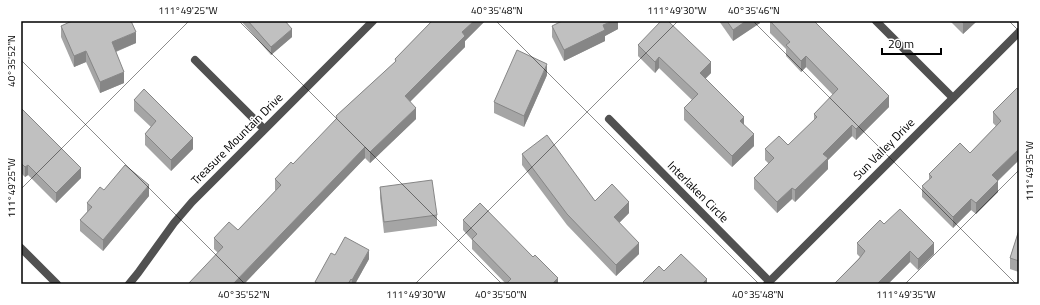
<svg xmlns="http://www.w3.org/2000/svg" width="1040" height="305" font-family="'Titillium Web',sans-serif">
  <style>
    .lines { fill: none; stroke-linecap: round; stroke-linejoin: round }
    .street { stroke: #515151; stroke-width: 8 }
    .wall { fill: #a5a5a5 }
    .shaded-wall { fill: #868686 }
    .building { fill: #c0c0c0; stroke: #868686 }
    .ticks { fill: none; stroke: #000; stroke-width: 1; stroke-opacity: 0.45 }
    .labels { text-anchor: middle; stroke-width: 3; stroke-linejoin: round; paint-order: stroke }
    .street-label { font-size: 12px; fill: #000; stroke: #fff }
    .neatline { fill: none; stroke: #000; stroke-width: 1.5 }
    .ticks-label { font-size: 10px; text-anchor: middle; fill: #000 }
  </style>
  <rect width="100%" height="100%" fill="#fff"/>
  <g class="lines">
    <g class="street">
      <path d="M876 21 953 98"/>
      <path d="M195 60 264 129"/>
      <path d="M609 119 769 281"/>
      <path d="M21 248 57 284"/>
      <path d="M129 284 138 273 174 223 192 202 373 21"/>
      <path d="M767 284 1019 32"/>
    </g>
  </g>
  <g class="wall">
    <path d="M241 21H285L292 37 271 55Z"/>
    <path d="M432 21H485L465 41V47L410 101 416 119 370 163 365 158 244 284H188L218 253 214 249V238L238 230 276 190H275V179L293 164 336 120V116L395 62V59Z"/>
    <path d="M618 21V29L605 36V41L564 61 552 37V26Z"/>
    <path d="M719 21H760V23L733 41Z"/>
    <path d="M770 21 889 107 856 140 852 136 828 160V169L795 202 792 199 777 213 754 189V178L769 164 765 160V149L788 145 814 120V114L833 95 806 67 801 72 786 56V49L770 33Z"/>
    <path d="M950 21H977L963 34Z"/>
    <path d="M61 26 136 43 116 52 124 83 100 93 86 62 74 67 61 37Z"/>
    <path d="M638 45 711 73 705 79 744 125 754 146 732 167 684 120V108L692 100 659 68 655 73 638 56Z"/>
    <path d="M547 75 524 127 494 113V102Z"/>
    <path d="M1019 91V160L998 181V192L976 214 971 210 953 228 922 197V186L929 180V174L970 153 996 126 993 123V112Z"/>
    <path d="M134 100 193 149 171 171 145 145V134L151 127 134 111Z"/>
    <path d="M21 108 81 178 56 203 28 175 25 177 21 173Z"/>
    <path d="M522 154 595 201 629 213 619 223 639 254 616 276 567 225 522 165Z"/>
    <path d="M380 187 437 215V226L384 233 380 198Z"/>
    <path d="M104 190 149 196 103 251 80 231V220L87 212V203Z"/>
    <path d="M463 220 558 284H506L472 249V240L463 230Z"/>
    <path d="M884 224 934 254 918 270 910 262 888 284H834L860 257 857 254V243Z"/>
    <path d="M1019 230V272L1010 269V258Z"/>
    <path d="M335 255 369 259 355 284H315V282Z"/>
  </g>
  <g class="shaded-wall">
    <path d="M474 21H485L465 41V47L405 107V96L462 32Z"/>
    <path d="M613 21H618V29L605 36V41L564 61V50L603 25Z"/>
    <path d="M746 21H760V23L733 41V30Z"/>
    <path d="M965 21H977L963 34V23Z"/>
    <path d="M292 29V37L271 55V47Z"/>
    <path d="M136 32V43L112 53V42Z"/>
    <path d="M86 51V62L74 67V56Z"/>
    <path d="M806 56V67L801 72V61Z"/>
    <path d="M659 57V68L655 73V62Z"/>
    <path d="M711 62V73L700 84V73Z"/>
    <path d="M547 64V75L524 127V116Z"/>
    <path d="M124 72V83L100 93V82Z"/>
    <path d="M889 96V107L856 140V129Z"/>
    <path d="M416 108V119L370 163V152Z"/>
    <path d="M744 117V128L740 121Z"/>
    <path d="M852 125V136L828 160V169L795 202V190L823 154Z"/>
    <path d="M754 134V146L732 167V156Z"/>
    <path d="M193 138V149L171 171V160Z"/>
    <path d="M365 147V158L244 284H233Z"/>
    <path d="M1019 149V160L992 186V175Z"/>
    <path d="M28 165V175L25 177V167Z"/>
    <path d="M81 168V178L56 203V193Z"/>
    <path d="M998 181V192L976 214V203Z"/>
    <path d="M149 185V196L103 251V240Z"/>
    <path d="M792 188V199L777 213V202Z"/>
    <path d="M971 199V210L953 228V217Z"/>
    <path d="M629 202V213L614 228V217Z"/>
    <path d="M639 243V254L616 276V265Z"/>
    <path d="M934 243V254L918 270V259Z"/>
    <path d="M369 250V259L355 284H352V280Z"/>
    <path d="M910 251V262L888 284H877Z"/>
    <path d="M558 278V284H552Z"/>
    <path d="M707 279V284H702Z"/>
  </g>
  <g class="building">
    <path d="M72 21H131L136 32 112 42 124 72 100 82 86 51 74 56 61 26Z"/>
    <path d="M248 21H285L292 29 271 47Z"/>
    <path d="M432 21H474L462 32 465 36 405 96 416 108 370 152 365 147 233 284H188L223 247 214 238 229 222 238 230 281 185 275 179 291 162 293 164 337 118 336 116 396 61 395 59Z"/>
    <path d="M562 21H613L603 25 605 30 564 50 552 26Z"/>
    <path d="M661 21H668L711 62 700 73 744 117 740 121 754 134 732 156 684 108 698 94 659 57 655 62 638 45Z"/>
    <path d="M727 21H746L733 30Z"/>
    <path d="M770 21H814L889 96 856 129 852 125 823 154 828 158 795 190 792 188 777 202 754 178 774 158 765 149 779 136 788 145 817 117 814 114 838 89 806 56 801 61 786 45 790 42Z"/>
    <path d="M961 21H965L963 23Z"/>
    <path d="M517 50 547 64 524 116 494 102Z"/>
    <path d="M1017 88 1019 91V149L992 175 998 181 976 203 971 199 953 217 922 186 932 177 929 174 960 143 970 153 1001 121 993 112Z"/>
    <path d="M144 89 193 138 171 160 145 134 156 121 134 100Z"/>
    <path d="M21 108 81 168 56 193 28 165 25 167 21 163Z"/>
    <path d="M547 135 595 201 612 184 629 202 614 217 639 243 616 265 567 214 522 154Z"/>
    <path d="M125 165 149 185 103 240 80 220 92 207 87 203 100 187 104 190Z"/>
    <path d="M432 180 437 215 384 222 380 187Z"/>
    <path d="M480 203 533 257 535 255 558 278 552 284H506L511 279 472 239 477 234 463 220Z"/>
    <path d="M900 209 934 243 918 259 910 251 877 284H834L859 259 865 251 857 243 880 220 884 224Z"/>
    <path d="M1019 230V261L1010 258Z"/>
    <path d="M345 237 369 250 352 280 351 279 348 284H319L315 282 331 253 335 255Z"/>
    <path d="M681 254 707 279 702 284H645L643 282 659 266 664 271Z"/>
  </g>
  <path class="ticks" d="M239 21 502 284M496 21 759 284M753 21 1016 284M1009 21 1019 31M21 60 245 284M21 189 189 21M415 284 678 21M905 284 1019 170"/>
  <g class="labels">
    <g class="street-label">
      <text transform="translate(237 139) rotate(-45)" y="4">Treasure Mountain Drive</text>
      <text transform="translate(884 149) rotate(-45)" y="4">Sun Valley Drive</text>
      <text transform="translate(698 192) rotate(45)" y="4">Interlaken Circle</text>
    </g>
  </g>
  <rect width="1040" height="305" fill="none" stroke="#ffffff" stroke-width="44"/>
  <path d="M882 48v6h59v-6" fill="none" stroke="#000000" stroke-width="2"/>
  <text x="888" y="48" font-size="12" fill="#000000" stroke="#ffffff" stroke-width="3" paint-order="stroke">20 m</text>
  <rect x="22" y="22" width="996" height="261" class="neatline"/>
  <g class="ticks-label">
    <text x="188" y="14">111°49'25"W</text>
    <text x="497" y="14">40°35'48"N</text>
    <text x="677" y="14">111°49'30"W</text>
    <text x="754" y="14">40°35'46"N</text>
    <text transform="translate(11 61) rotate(-90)" y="4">40°35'52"N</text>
    <text transform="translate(1029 171) rotate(-90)" y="4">111°49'35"W</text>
    <text transform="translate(11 188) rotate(-90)" y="4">111°49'25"W</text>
    <text x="244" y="298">40°35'52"N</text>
    <text x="416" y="298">111°49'30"W</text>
    <text x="501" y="298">40°35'50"N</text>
    <text x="758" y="298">40°35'48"N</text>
    <text x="906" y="298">111°49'35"W</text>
  </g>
</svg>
